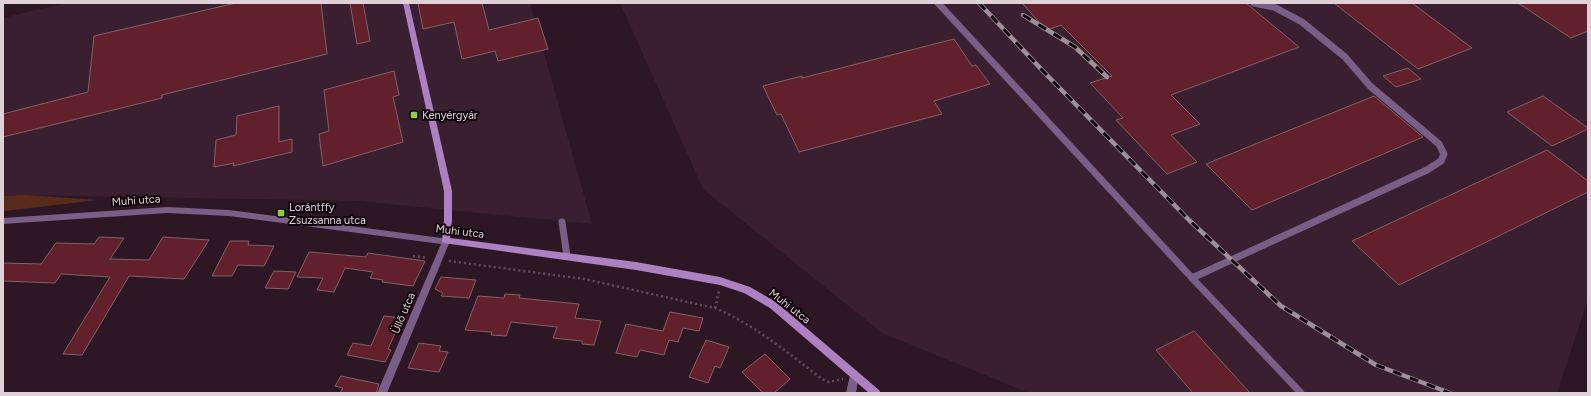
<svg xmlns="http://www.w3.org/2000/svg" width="1591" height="396" font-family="Figtree,sans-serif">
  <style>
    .built { fill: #391f2f }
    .green { fill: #592b1a }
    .building { fill: #621f2c; stroke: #816265 }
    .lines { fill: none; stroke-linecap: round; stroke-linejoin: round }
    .path { stroke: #634f5b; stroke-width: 2.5; stroke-dasharray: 2 3; stroke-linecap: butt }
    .lane { stroke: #795e87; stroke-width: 7 }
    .street { fill: #795e87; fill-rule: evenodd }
    .secondary { fill: #ad80c2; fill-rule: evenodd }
    .rail-casing { stroke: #a08f99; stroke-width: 4.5 }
    .rail { stroke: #0f060b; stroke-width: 3; stroke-dasharray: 9; stroke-linecap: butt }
    .poi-dot { fill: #95cc3b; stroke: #0f060b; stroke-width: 1.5 }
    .labels { text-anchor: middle; stroke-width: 4; stroke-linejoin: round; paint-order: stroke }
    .poi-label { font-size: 11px; fill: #e0d1d9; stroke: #0f060b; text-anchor: start }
    .street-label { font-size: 11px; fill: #e0d1d9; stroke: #0f060b }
  </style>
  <rect width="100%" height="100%" fill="#2d1724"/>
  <g class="built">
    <path d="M66 3H530L592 224 359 201 25 195 3 196V18Z"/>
    <path d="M620 3H1588V299L1557 393H1029L882 333 703 189Z"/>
  </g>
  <path class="green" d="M25 195 99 200 3 211V196Z"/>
  <g class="building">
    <path d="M236 3H321L327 54 162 95V98L3 137V114L88 92 94 36Z"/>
    <path d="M350 3H363L370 41 357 44Z"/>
    <path d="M418 3H482L489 30 538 18 548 49 498 61 495 51 462 59 454 22 423 29Z"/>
    <path d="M1022 3H1246L1299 47 1171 95 1200 124 1171 135 1197 162 1167 174 1116 120 1123 118 1090 83 1112 76 1061 25 1050 29 1039 22Z"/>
    <path d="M1334 3H1412L1472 48 1418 69Z"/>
    <path d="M1518 3H1588V31L1571 38Z"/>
    <path d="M954 39 972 66 976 65 990 84 934 101 942 114 799 152 781 114 777 115 763 86 802 76V78Z"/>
    <path d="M1408 68 1421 79 1396 87 1383 76Z"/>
    <path d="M394 71 399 95 393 97 403 142 323 166 319 134 329 131 324 90Z"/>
    <path d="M1374 96 1423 137 1252 210 1206 164Z"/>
    <path d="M1543 96 1588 128V129L1552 146 1507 112Z"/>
    <path d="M279 106V142L292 139V152L233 166 234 163 214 167 216 140 236 135 237 116Z"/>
    <path d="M1547 150 1588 181V192L1399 285 1352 241Z"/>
    <path d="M99 237 124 238 110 259 149 260 163 237 209 240 184 279 129 276 82 355 63 354 110 277 61 274 55 283 3 281V263L41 264 56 243 94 244Z"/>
    <path d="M230 241H249L248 245 274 246 264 266 238 265 232 276H212Z"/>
    <path d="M309 252 366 257 368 253 425 261 413 286 382 282 383 280 370 278 373 272 345 268 334 292 317 290 323 278 297 277Z"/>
    <path d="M274 271 296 272 288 289 265 288Z"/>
    <path d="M441 277 476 280 469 298 441 296 443 293 435 289Z"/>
    <path d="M505 294 520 295 519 298 579 304 575 318 601 321 594 345 582 344V341L553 338 557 327 511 322 506 336 491 335 492 332 465 330 478 296 504 298Z"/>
    <path d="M670 312 703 318 699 331 683 328 678 342 669 340 664 355 640 350 637 357 616 353 626 324 663 331Z"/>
    <path d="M384 316 402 318 388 349 391 350 385 362 347 355 353 343 371 346Z"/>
    <path d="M1194 331 1250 393H1193L1156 350Z"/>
    <path d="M706 340 729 347 720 368 715 366 708 383 689 377Z"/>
    <path d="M419 343 441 346 439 351 448 352 439 372 408 368Z"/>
    <path d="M765 354 790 379 774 393H763L742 372Z"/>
    <path d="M341 376 379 384 376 393H340L343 388 335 386Z"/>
  </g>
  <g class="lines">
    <g class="path">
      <path d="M413 256 428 258"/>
      <path d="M449 261 584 279 715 308C755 325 788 353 822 379L829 382 843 379"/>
      <path d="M715 308 719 291"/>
    </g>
    <g class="lane">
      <path d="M938 3 1192 278 1301 393"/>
      <path d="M562 222 567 256"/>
      <path d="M1192 278 1427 170 1441 161 1444 154 1439 144 1370 86 1345 57 1302 22 1274 7 1254 3"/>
    </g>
    <g class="street">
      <path d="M167 207 229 210 449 239 450 241 387 393H377L441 244 229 216 167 213 3 224V218Z"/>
      <path d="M854 370 857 371 859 374 856 393H846L851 371Z"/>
    </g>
    <path class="secondary" d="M403 3H409L452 191V221L450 238 636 262 720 277 750 287 776 302 879 390 881 393H869L770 308 744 293 720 285 636 270 443 243 442 241 444 221V191Z"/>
    <defs>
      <g id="rail">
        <path d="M979 3 1041 69 1189 220 1281 306 1376 365 1450 393"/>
        <path d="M1023 15 1075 47 1107 77"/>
      </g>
    </defs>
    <use href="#rail" class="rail-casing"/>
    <use href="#rail" class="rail"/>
  </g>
  <g class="poi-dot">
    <rect x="410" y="111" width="8" height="8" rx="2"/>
    <rect x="277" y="209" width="8" height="8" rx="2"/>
  </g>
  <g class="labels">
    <g class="poi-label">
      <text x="422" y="119">Kenyérgyár</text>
      <text x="289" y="211">Lorántffy<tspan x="289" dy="13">Zsuzsanna utca</tspan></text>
    </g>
    <g class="street-label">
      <text transform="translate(136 200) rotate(-4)" y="4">Muhi utca</text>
      <text transform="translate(460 231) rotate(7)" y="4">Muhi utca</text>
      <text transform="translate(790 306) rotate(38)" y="4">Muhi utca</text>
      <text transform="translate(403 313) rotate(-67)" y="4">Üllő utca</text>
    </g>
  </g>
  <rect width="1591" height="396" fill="none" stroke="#e0d1d9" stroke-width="8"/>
</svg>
